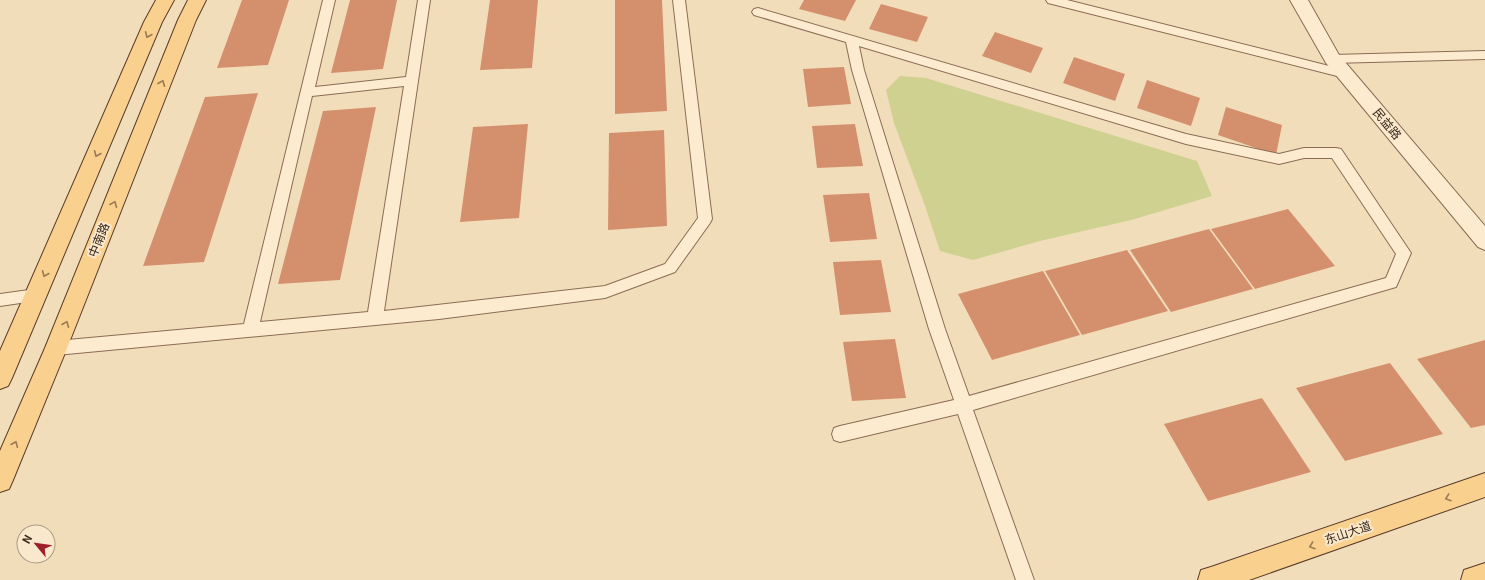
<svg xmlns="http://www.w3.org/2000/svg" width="1485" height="580" font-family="Georgia,'Noto Sans SC',serif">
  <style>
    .green { fill: #ced18f }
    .building { fill: #d4906d }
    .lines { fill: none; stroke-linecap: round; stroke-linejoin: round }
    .lane-casing { stroke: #8b6c54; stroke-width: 2 }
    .street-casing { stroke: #8b6c54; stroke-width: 2 }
    .primary-casing { stroke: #583b29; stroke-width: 2 }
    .lane { fill: #fcebcf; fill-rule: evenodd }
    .street { fill: #fcebcf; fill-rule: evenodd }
    .primary { fill: #fad08e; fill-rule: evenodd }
    .oneway { stroke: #997b54 }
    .labels { text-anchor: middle; stroke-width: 4; stroke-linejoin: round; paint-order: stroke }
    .street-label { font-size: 12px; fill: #38261a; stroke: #f9e8cc }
  </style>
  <rect width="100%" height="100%" fill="#f2ddbb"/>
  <path class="green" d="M900 76 926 78 1197 161 1212 196 1131 220 1040 241 973 260 940 251 924 203 894 123 886 90Z"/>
  <g class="building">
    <path d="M242 0H289L268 65 217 68Z"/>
    <path d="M350 0H397L383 69 331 73Z"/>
    <path d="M490 0H538L532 68 480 70Z"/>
    <path d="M615 0H662L667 111 615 114Z"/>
    <path d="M804 0H856L845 21 799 9Z"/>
    <path d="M881 4 928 17 917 42 869 29Z"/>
    <path d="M995 32 1043 48 1031 73 982 56Z"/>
    <path d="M1074 57 1125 74 1115 101 1063 83Z"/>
    <path d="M844 67 851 104 808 107 803 69Z"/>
    <path d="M1147 80 1200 98 1191 126 1137 108Z"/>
    <path d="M258 93 204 262 143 266 205 97Z"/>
    <path d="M376 107 340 280 278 284 323 111Z"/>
    <path d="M1226 107 1282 125 1276 155 1218 135Z"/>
    <path d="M528 124 519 218 460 222 473 127Z"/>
    <path d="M855 124 863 166 817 168 812 126Z"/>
    <path d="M664 130 667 226 608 230 609 133Z"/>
    <path d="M869 193 877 239 830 242 823 195Z"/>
    <path d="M1288 209 1335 266 1255 289 1211 229Z"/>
    <path d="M1209 229 1253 289 1171 312 1130 250Z"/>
    <path d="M1127 250 1168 311 1082 335 1045 271Z"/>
    <path d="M881 260 891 312 840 315 833 262Z"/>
    <path d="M1043 271 1080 335 992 360 958 294Z"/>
    <path d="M895 339 906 398 852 401 843 342Z"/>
    <path d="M1485 340V425L1471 428 1417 359Z"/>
    <path d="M1390 363 1443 434 1345 461 1296 388Z"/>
    <path d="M1262 398 1311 472 1208 501 1164 424Z"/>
  </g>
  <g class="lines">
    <defs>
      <g id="lane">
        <path d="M323 0H335L315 87 406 77 418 0H430L384 311 605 286 665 264 698 218 673 0H685L712 219 710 223 675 272 605 298 439 319 56 355 50 353 48 348 50 343 56 341 244 324ZM404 86 368 312 260 322 312 96Z"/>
        <path d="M1046 0H1067L1345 70 1349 71 1351 74 1349 77 1345 78 1052 4 1048 3Z"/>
        <path d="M758 8 1186 134 1279 154 1304 148H1336L1341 149 1411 253 1396 287 973 410 1034 580H1016L958 414 840 442 834 440 832 434 834 428 840 426 954 400 929 329 852 70 846 42 754 15 752 12 754 9ZM859 46 1186 144 1279 164 1304 158H1332L1396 254 1386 278 969 396 945 329 864 70Z"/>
        <path d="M1485 51V59L1332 63 1328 62 1326 59 1328 56 1332 55Z"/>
        <path d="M36 289 41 290 44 295 41 300 0 306V294Z"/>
      </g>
      <path id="street" d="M1290 0H1308L1339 55 1485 226V250L1478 247 1326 63Z"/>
      <g id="primary">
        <path d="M156 0H174L162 22 12 378 8 386 0 389V351L144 22Z"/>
        <path d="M188 0H206L196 20 67 348 13 480 9 489 0 492V451L45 348 178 20Z"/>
        <path d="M1485 473V497L1249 580H1198L1201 570 1211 567Z"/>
        <path d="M1485 563V580H1461L1464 570Z"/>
      </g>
    </defs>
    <use href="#lane" class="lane-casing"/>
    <use href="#street" class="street-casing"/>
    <use href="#primary" class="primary-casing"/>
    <use href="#lane" class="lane"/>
    <use href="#street" class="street"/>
    <use href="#primary" class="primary"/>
  </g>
  <defs><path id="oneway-chevron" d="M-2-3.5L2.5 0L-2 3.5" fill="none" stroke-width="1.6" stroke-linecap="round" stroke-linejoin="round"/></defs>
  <g class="oneway">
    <use href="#oneway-chevron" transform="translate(148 35) rotate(113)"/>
    <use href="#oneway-chevron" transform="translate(162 83) rotate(-68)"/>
    <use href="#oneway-chevron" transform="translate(97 154) rotate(113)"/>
    <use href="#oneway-chevron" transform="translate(114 204) rotate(-68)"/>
    <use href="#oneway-chevron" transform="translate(45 274) rotate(113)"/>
    <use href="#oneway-chevron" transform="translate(66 324) rotate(-68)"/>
    <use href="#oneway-chevron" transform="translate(15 444) rotate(-67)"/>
    <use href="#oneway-chevron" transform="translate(1448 498) rotate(161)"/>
    <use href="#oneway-chevron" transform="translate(1312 546) rotate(161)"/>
  </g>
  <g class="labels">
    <g class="street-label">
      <text transform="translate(1387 124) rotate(50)" y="4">民益路</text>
      <text transform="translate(99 240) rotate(-68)" y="4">中南路</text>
      <text transform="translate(1348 533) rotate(-19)" y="4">东山大道</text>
    </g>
  </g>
  <g transform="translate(36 544) rotate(299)"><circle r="19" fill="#f9e8cc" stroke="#ac9a85"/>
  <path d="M0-3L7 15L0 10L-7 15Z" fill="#9f1e29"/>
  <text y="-6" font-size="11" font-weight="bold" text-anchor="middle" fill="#38261a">N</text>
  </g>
</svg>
